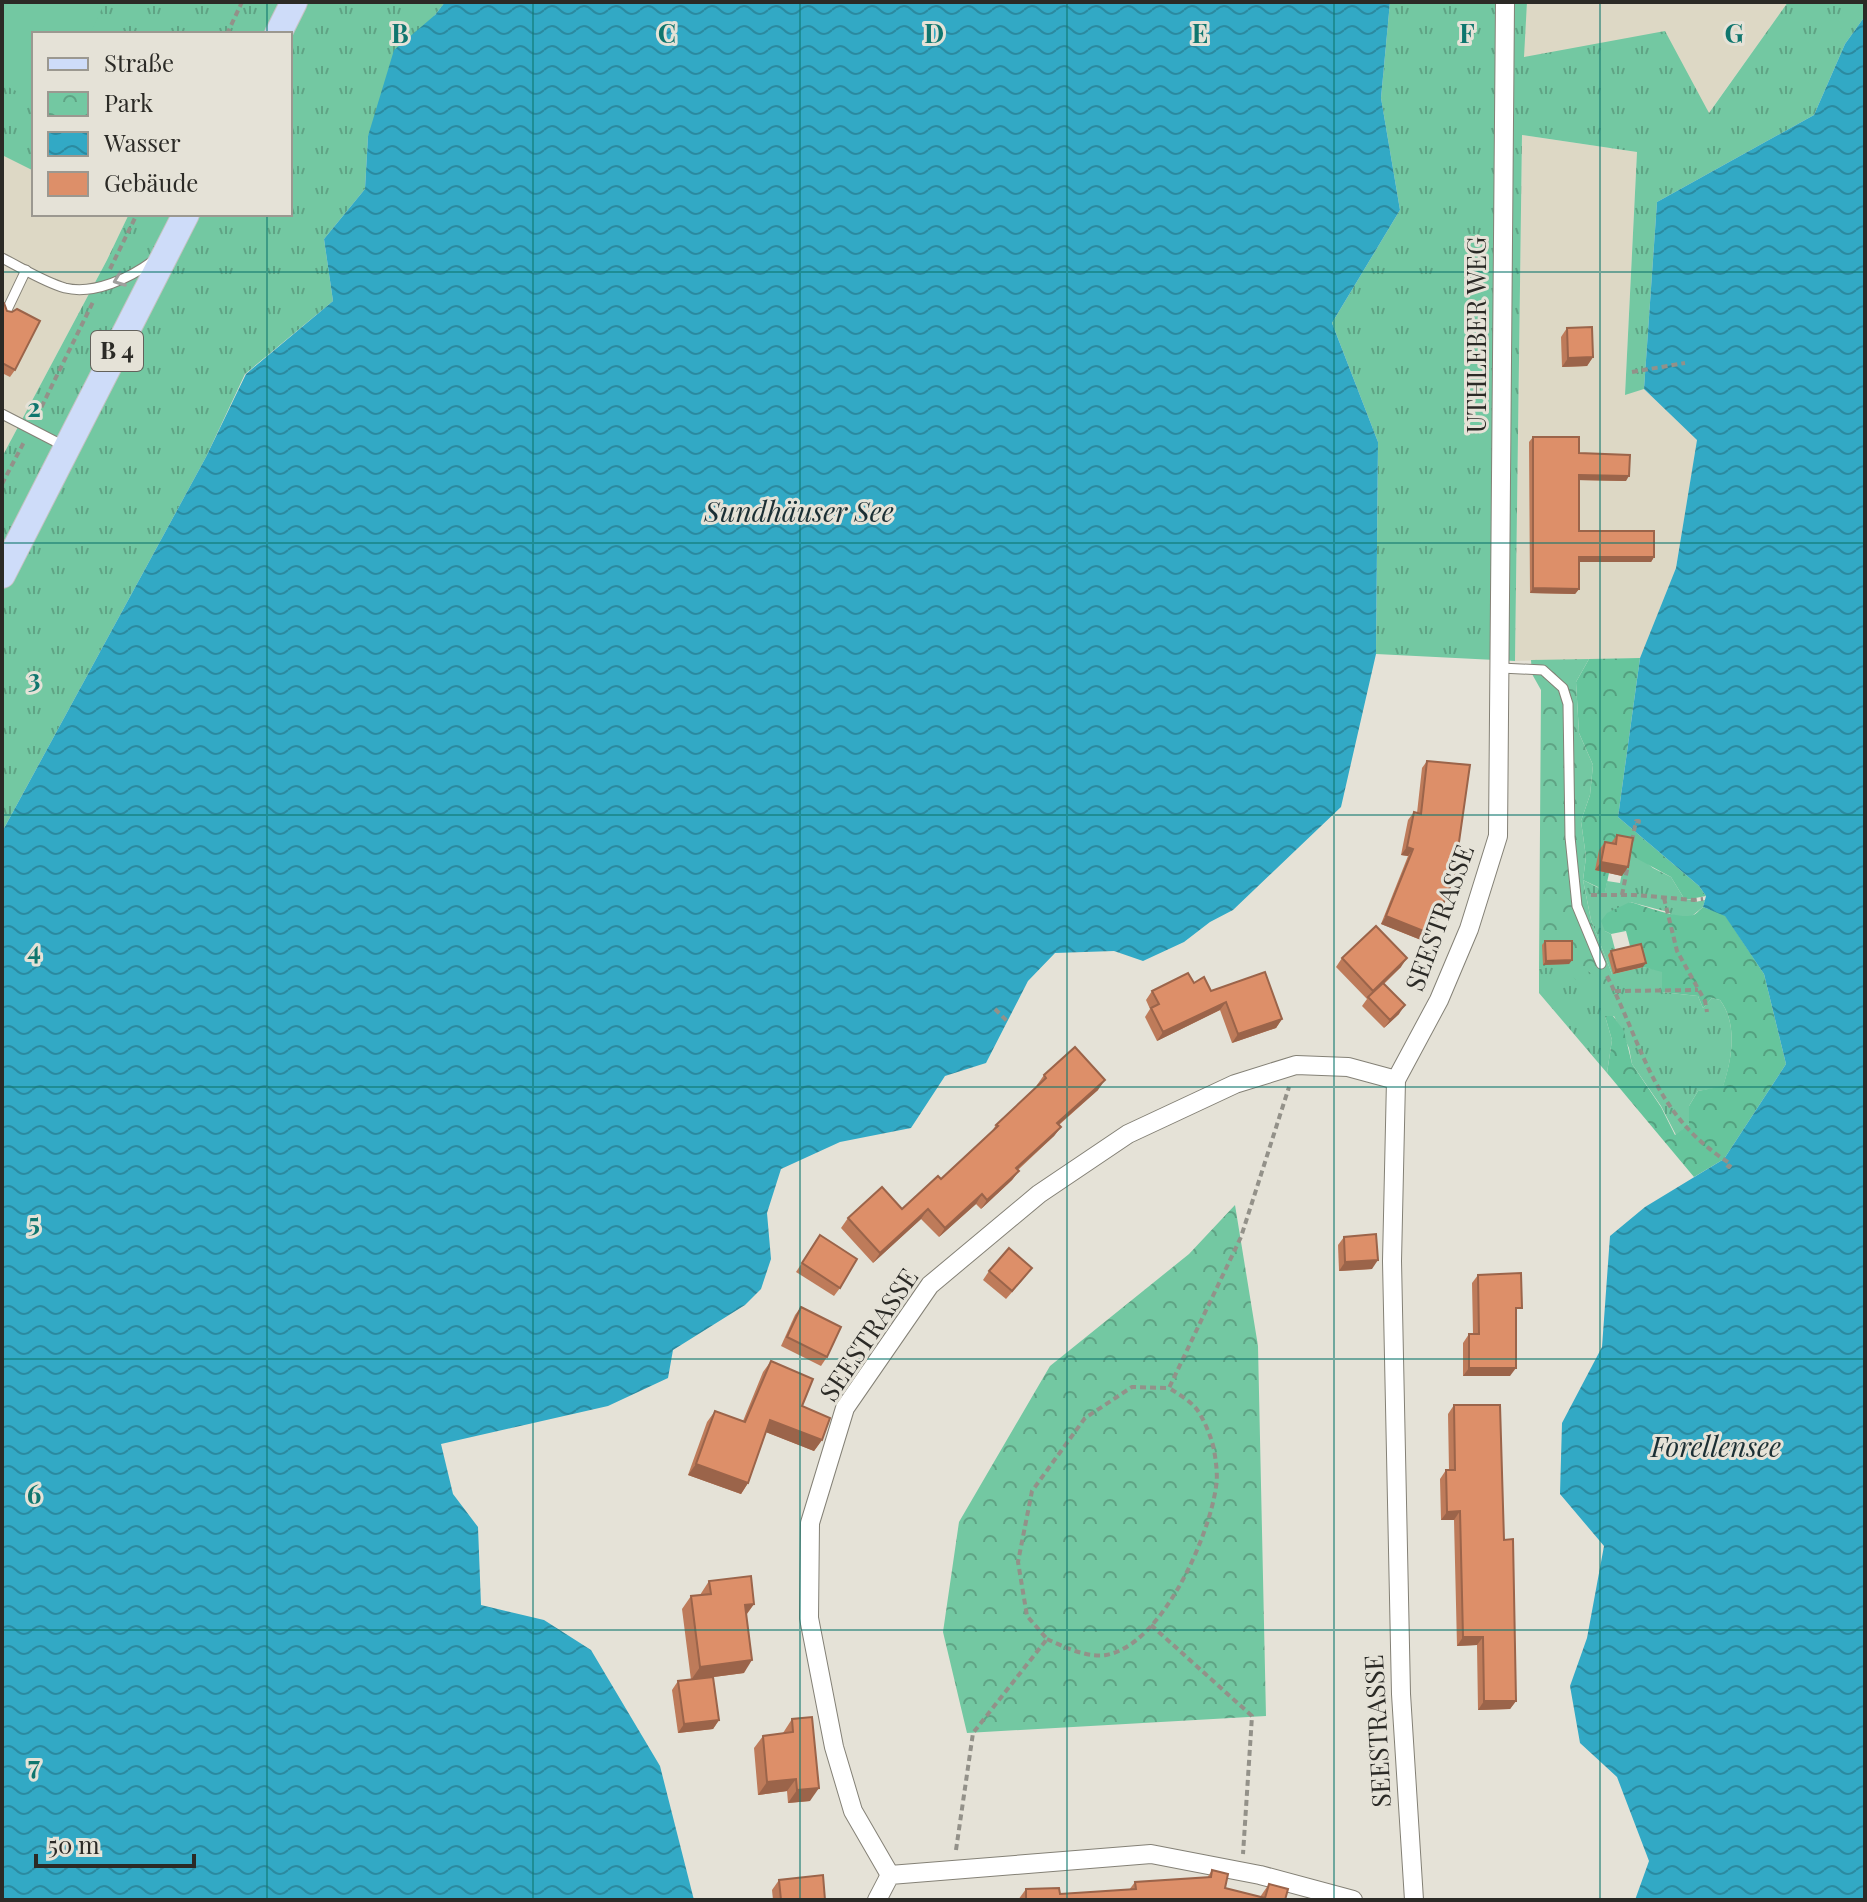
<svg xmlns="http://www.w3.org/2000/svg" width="1867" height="1902" font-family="'Playfair Display',serif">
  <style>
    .built { fill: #ddd8c5 }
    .grass { fill: url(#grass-tufts) }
    .forest { fill: url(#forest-crowns) }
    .park { fill: url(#park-crowns) }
    .garden { fill: #73c8a2 }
    .water { fill: url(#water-waves) }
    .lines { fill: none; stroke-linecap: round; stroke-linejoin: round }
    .service-casing { stroke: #848176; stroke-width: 11 }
    .minor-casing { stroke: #848176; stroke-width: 20 }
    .primary-casing { stroke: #c4c3c2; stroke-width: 28 }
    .path { stroke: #939189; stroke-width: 4; stroke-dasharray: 6 4; stroke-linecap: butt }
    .service { stroke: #fff; stroke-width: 9 }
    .minor { stroke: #fff; stroke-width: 18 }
    .primary { stroke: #cedcf9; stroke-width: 26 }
    .wall { fill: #be7b5a }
    .shaded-wall { fill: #9b644a }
    .building { fill: #dd8f69; stroke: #9b644a; stroke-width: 2 }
    .oneway { stroke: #a09f9d }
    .grid { fill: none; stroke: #0f766e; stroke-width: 2; stroke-opacity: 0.55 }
    .labels { text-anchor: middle; stroke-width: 6; stroke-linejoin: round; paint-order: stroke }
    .shield { fill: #e5e2d7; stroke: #63615b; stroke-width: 2 }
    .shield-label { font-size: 24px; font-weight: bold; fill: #2b2a26 }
    .street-label { font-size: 26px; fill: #2b2a26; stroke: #e5e2d7 }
    .water-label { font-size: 28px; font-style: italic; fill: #1b2f34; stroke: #e5e2d7 }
    .grid-label { font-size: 26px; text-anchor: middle; font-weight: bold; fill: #0f766e; stroke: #e5e2d7; stroke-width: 6; stroke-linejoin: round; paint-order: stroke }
  </style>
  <defs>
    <pattern id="grass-tufts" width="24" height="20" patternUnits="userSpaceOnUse" patternTransform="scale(2)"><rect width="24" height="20" fill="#73c8a2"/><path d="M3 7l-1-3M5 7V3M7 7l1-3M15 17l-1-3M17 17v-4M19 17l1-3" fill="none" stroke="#5fa384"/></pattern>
    <pattern id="forest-crowns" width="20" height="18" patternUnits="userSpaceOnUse" patternTransform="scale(2)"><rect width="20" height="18" fill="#66c59c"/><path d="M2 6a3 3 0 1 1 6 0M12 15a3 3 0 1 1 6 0" fill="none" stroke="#54a07f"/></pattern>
    <pattern id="park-crowns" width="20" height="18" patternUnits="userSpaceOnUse" patternTransform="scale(2)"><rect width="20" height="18" fill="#73c8a2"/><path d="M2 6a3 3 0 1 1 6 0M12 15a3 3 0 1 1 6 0" fill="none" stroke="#5fa384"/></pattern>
    <pattern id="water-waves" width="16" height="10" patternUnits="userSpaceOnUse" patternTransform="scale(2)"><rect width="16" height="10" fill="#32a9c5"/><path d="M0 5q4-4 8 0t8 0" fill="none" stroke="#2b8aa0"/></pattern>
  </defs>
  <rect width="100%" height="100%" fill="#e5e2d7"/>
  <g class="built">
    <path d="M2 2 34 34V214H129L107 260 2 457Z"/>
    <path d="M1527 2H1788L1708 114 1523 57Z"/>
    <path d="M1522 135 1637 152 1625 394 1644 389 1697 440 1676 568 1640 658 1515 661Z"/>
  </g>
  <g class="grass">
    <path d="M2 2H445L435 15 368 136 365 189 324 239 333 301 245 374 206 457 2 832V457L107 260 128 216 124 214H290V34H34V171L2 155Z"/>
    <path d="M1390 2H1527L1524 57 1665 31 1709 113 1788 2H1865V16L1845 44 1814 115 1657 202 1644 389 1625 395 1637 152 1522 135 1515 661 1376 654 1378 442 1332 323 1400 210 1381 98Z"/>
    <path d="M1627 846 1653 868 1671 877 1685 900 1694 899 1695 902 1705 900 1703 907 1692 916H1674L1668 912 1630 902 1605 931 1611 934 1616 953 1613 974 1643 967 1663 971 1662 992 1698 996 1703 1008 1712 998 1720 1000C1738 1024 1732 1059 1723 1087L1698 1091 1689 1106V1124L1676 1135 1661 1106 1632 1064 1629 1048 1614 1016H1605L1612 1040 1607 1073 1539 993V969L1563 960 1593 973 1597 980 1612 974 1591 920 1583 880 1605 891 1607 881 1620 883Z"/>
  </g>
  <g class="forest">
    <path d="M1640 658 1618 817 1699 886 1706 896 1685 900 1671 877 1634 857 1627 846 1609 873 1605 892 1600 893 1598 887 1583 880 1586 857 1581 821 1590 795 1593 765 1579 733 1576 682 1589 659Z"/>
    <path d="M1630 902C1645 906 1680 920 1693 915 1697 914 1699 910 1703 907L1725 915 1764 974 1786 1064 1724 1159 1694 1177 1607 1073 1612 1040 1605 1016H1613L1624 1031 1632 1064 1661 1107 1675 1135 1689 1124V1106L1698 1091 1723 1086C1732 1059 1738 1024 1720 1000L1712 998 1703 1008 1698 996 1662 992V972L1643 967 1638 949 1631 950 1626 931 1611 934 1605 931 1601 921 1607 913Z"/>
  </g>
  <g class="park">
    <path d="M1589 659 1576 682 1579 733 1593 765 1590 795 1581 821 1586 857 1583 880 1591 920 1612 974 1601 990 1589 971 1584 978 1576 980 1571 975 1567 963 1556 962 1552 967 1539 969 1541 690 1532 674 1531 660Z"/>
    <path d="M1235 1205 1258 1346 1266 1716 967 1733 943 1632 959 1522 1050 1366 1189 1254Z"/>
  </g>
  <path class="garden" d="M2 2H105L90 34H34V100L2 84Z"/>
  <g class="water">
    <path d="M445 2H1390L1381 98 1400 210 1332 323 1378 442 1376 654 1341 807 1233 910 1210 922 1184 942 1143 961 1114 951 1055 953 1028 981 986 1063 945 1076 911 1128 840 1142 781 1169 767 1213 771 1259 761 1289 745 1305 673 1350 668 1378 608 1406 441 1444 453 1494 478 1527 481 1605 544 1620 591 1650 660 1766 694 1900H2V832L206 457 246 374 333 301 324 239 365 189 368 136 394 50 435 15Z"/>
    <path d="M1865 16V1900H1635L1649 1861 1617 1777 1580 1743 1570 1686 1587 1638 1604 1546 1560 1494 1562 1423 1602 1347 1610 1236 1645 1207 1724 1159 1786 1064 1764 974 1725 916 1703 907 1706 896 1699 886 1618 817 1640 658 1676 568 1697 440 1644 389 1657 202 1814 115 1845 44Z"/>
  </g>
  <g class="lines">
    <defs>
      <g id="service">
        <path d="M2 258C22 268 44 282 65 288 94 295 130 278 153 261"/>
        <path d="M6 312 26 270"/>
        <path d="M2 414 66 447"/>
        <path d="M1501 668 1543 670 1563 688 1568 704 1570 837 1577 906 1601 964"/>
      </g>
      <g id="minor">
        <path d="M890 1875 853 1811 834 1747 809 1618 810 1523 845 1408 930 1285 1039 1194 1128 1134 1235 1084 1296 1065 1348 1067 1396 1080"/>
        <path d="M877 1900 890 1875 1151 1854 1260 1875 1353 1900"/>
        <path d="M1414 1900 1401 1694 1392 1261 1396 1080 1439 1000 1469 929 1498 836 1505 2"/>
      </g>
      <g id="primary">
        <path d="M278 34 294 2"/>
        <path d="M2 575 186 214"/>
      </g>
    </defs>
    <use href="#service" class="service-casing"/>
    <use href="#minor" class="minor-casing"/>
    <use href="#primary" class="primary-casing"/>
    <g class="path">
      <path d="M227 34 242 2"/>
      <path d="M110 269 137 214"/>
      <path d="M1632 372 1685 363"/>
      <path d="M37 416 93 302"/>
      <path d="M2 484 24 442"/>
      <path d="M1632 841 1636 821H1639L1638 825 1635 824"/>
      <path d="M1591 895H1635L1694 900 1703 899"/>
      <path d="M1622 895 1628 865"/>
      <path d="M1664 898 1677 951 1705 1001 1707 1012"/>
      <path d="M1607 976C1645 1051 1654 1116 1731 1164L1729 1167 1725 1164 1726 1162"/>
      <path d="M1615 991 1698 990"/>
      <path d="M995 1009 1007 1021"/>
      <path d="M1151 1625 1252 1716 1243 1854"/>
      <path d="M1047 1639C1064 1647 1087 1658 1106 1655 1162 1645 1209 1537 1216 1487 1218 1476 1216 1461 1214 1450 1212 1438 1202 1414 1194 1406 1187 1399 1177 1393 1169 1388"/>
      <path d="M956 1850 973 1733 1047 1639 1027 1616 1018 1562 1032 1491 1085 1418 1132 1387 1169 1388 1241 1237 1289 1087"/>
    </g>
    <use href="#service" class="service"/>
    <use href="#minor" class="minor"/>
    <use href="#primary" class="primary"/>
  </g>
  <g class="wall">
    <path d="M2 302 15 370 10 377 2 373Z"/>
    <path d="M1567 328 1593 357 1587 366 1562 367 1561 337Z"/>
    <path d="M1533 437 1579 453 1626 481 1579 480V531L1654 557 1651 562H1579V589L1575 594 1530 593 1529 442Z"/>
    <path d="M1427 761 1431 934 1426 942 1381 924 1408 856 1401 855 1408 820 1414 812 1417 813 1422 768Z"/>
    <path d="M1617 835 1622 876 1595 870 1599 850 1605 842 1611 843Z"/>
    <path d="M1545 941 1572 960 1569 964 1543 965 1542 945Z"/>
    <path d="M1611 951 1643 967 1613 974 1608 955Z"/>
    <path d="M1342 958 1401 967 1384 984 1399 1014 1384 1028 1362 1006 1367 999 1336 967Z"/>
    <path d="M1194 983 1211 991 1282 1019 1276 1028 1232 1043 1220 1010 1157 1041 1145 1017 1150 1009 1146 1000 1152 991Z"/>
    <path d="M1044 1075 1098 1090 1059 1125 1061 1127 1054 1136 1018 1170 1019 1171 1012 1180 981 1209 976 1204 939 1237 921 1219 873 1263 841 1228 848 1218 902 1209 941 1179 990 1134 996 1125 1038 1086 1037 1085Z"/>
    <path d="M820 1235 840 1288 834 1296 796 1272Z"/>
    <path d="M1344 1237 1372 1269 1339 1271 1338 1245Z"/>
    <path d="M989 1271 1026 1276 1006 1299 983 1280Z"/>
    <path d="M1478 1275 1516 1316 1510 1376H1463V1343L1469 1334H1473L1472 1283Z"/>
    <path d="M801 1307 827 1357 821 1366 781 1346 795 1315Z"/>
    <path d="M771 1361 802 1406 822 1440 814 1451 766 1432 748 1483 741 1494 688 1475 707 1422 715 1411 743 1421 763 1372Z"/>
    <path d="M1454 1405 1504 1540 1516 1701 1510 1709 1478 1710 1477 1645 1457 1646 1454 1520H1441L1440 1479 1446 1470H1449L1448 1414Z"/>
    <path d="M709 1581 754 1604 747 1614 744 1673 691 1680 682 1609 691 1596 700 1595Z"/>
    <path d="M678 1681 719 1720 713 1729 678 1733 672 1690Z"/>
    <path d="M792 1719 810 1801 788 1803 787 1791 758 1795 754 1748 763 1736 783 1733Z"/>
    <path d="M1212 1870 1225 1888 1260 1897 1269 1884 1285 1900H1018L1026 1889 1060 1894 1129 1890 1135 1882 1207 1878Z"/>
    <path d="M779 1880 825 1900H773L772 1890Z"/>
  </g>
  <g class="shaded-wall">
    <path d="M1593 357 1587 366 1562 367 1568 358Z"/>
    <path d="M1579 475 1629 476 1626 481 1575 480Z"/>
    <path d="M1579 557H1654L1651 562H1575Z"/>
    <path d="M1533 588 1579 589 1575 594 1530 593Z"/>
    <path d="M1407 847 1413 849 1408 856 1401 855Z"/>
    <path d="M1601 862 1628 867 1622 876 1595 870Z"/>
    <path d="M1386 916 1431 934 1426 942 1381 924Z"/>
    <path d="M1407 958 1401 967 1367 999 1373 991Z"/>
    <path d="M1572 960 1569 964 1543 965 1546 961Z"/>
    <path d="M1646 963 1643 967 1613 974 1616 970Z"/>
    <path d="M1226 1002 1220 1010 1157 1041 1163 1032Z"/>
    <path d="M1405 1005 1399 1014 1384 1028 1390 1020Z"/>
    <path d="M1282 1019 1276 1028 1232 1043 1238 1034Z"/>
    <path d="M1105 1080 1098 1090 1050 1132 1057 1123Z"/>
    <path d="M1061 1127 1054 1136 1009 1177 1016 1168Z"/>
    <path d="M1019 1171 1012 1180 981 1209 987 1200Z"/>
    <path d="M982 1194 976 1204 939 1237 945 1228Z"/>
    <path d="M928 1209 921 1219 873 1263 880 1253Z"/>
    <path d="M1378 1260 1372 1269 1339 1271 1345 1262Z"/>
    <path d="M1469 1368H1516L1510 1376H1463Z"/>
    <path d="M770 1420 822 1440 814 1451 763 1431Z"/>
    <path d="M696 1464 748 1483 741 1494 688 1475Z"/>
    <path d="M1460 1511 1454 1520H1441L1447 1512Z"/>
    <path d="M754 1604 745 1616V1605Z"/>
    <path d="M1463 1637H1483L1477 1645 1457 1646Z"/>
    <path d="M752 1660 744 1673 691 1680 700 1667Z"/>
    <path d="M1484 1701H1516L1510 1709 1478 1710Z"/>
    <path d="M719 1720 713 1729 678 1733 684 1724Z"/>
    <path d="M796 1779 787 1791 758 1795 767 1782Z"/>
    <path d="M819 1788 810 1801 788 1803 797 1790Z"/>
  </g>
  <g class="building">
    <path d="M2 302 4 303 7 311 12 312 17 309 40 321 15 370 2 363Z"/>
    <path d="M1592 327 1593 357 1568 358 1567 328Z"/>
    <path d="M1533 437H1579V453L1630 455 1629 476 1579 475V531H1654V557H1579V589L1533 588Z"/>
    <path d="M1427 761 1470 765 1454 877 1431 934 1386 916 1413 849 1407 847 1414 812 1421 814Z"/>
    <path d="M1617 835 1633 838 1628 867 1601 862 1605 842 1616 844Z"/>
    <path d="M1376 926 1407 958 1373 991 1342 958Z"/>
    <path d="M1545 941H1572V960L1546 961Z"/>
    <path d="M1641 944 1646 963 1616 970 1611 951Z"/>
    <path d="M1265 972 1282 1019 1238 1034 1226 1002 1163 1032 1151 1008 1159 1004 1152 991 1188 973 1194 983 1204 977 1211 991Z"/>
    <path d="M1383 983 1405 1005 1390 1020 1368 997Z"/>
    <path d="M1075 1047 1105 1080 1057 1123 1061 1127 1016 1168 1019 1171 987 1200 982 1194 945 1228 928 1209 880 1253 848 1218 882 1187 902 1209 938 1176 941 1179 998 1126 996 1125 1046 1078 1044 1075Z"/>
    <path d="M1376 1234 1378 1260 1345 1262 1344 1237Z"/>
    <path d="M820 1235 857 1259 840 1288 802 1263Z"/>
    <path d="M1009 1248 1032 1268 1012 1291 989 1271Z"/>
    <path d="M1521 1273 1522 1308H1516V1368H1469V1334H1479L1478 1275Z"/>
    <path d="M801 1307 841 1327 827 1357 787 1337Z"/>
    <path d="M771 1361 813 1379 802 1406 830 1418 822 1440 770 1420 748 1483 696 1464 715 1411 745 1422Z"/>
    <path d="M1454 1405H1500L1504 1540 1513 1539 1516 1701H1484L1483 1637H1463L1460 1511 1447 1512 1446 1470H1455Z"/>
    <path d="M751 1576 754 1604 745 1605 752 1660 700 1667 691 1596 711 1594 709 1581Z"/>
    <path d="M713 1677 719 1720 684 1724 678 1681Z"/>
    <path d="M812 1717 819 1788 797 1790 796 1779 767 1782 763 1736 793 1732 792 1719Z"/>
    <path d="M1212 1870 1228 1874 1225 1888 1265 1898 1269 1884 1288 1889 1285 1900H1026V1889L1059 1888 1060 1894 1136 1889 1135 1882 1211 1877Z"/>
    <path d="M823 1875 825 1900H781L779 1880Z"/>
  </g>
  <defs><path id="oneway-chevron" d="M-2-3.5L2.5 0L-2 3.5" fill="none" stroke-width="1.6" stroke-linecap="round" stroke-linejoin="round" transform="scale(2)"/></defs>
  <use class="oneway" href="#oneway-chevron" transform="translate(119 280) rotate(159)"/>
  <path class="grid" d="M267 2V34M533 2V1900M800 2V1900M1067 2V1900M1334 2V1900M1600 2V1900M267 214V1900M2 272H1865M2 543H1865M2 815H1865M2 1087H1865M2 1359H1865M2 1630H1865"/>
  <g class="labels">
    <rect class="shield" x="91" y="331" width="52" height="40" rx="6"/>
    <g class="shield-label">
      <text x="117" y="359">B 4</text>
    </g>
    <g class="street-label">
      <text transform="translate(1477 335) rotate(-90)" y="9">UTHLEBER WEG</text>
      <text transform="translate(1440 918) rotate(-70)" y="9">SEESTRASSE</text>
      <text transform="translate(869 1335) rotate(-56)" y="9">SEESTRASSE</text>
      <text transform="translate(1378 1731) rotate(-93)" y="9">SEESTRASSE</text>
    </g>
    <g class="water-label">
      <text x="799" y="522">Sundhäuser See</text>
      <text x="1716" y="1457">Forellensee</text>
    </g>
  </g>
  <g class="grid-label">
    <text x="400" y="43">B</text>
    <text x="667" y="43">C</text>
    <text x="934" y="43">D</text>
    <text x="1200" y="43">E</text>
    <text x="1467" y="43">F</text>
    <text x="1734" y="43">G</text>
    <text x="34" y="417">2</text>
    <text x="34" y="688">3</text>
    <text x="34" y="960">4</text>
    <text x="34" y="1232">5</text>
    <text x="34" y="1504">6</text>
    <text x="34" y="1775">7</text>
  </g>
  <rect width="1867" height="1902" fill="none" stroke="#2b2a26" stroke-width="8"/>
  <rect x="32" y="32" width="260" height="184" fill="#e5e2d7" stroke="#9b9890" stroke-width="2"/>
  <rect x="48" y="58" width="40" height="12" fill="#cedcf9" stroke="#9b9890" stroke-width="2"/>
  <text x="104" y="72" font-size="24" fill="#2b2a26">Straße</text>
  <rect x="48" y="92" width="40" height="24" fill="url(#park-crowns)" stroke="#9b9890" stroke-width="2"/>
  <text x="104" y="112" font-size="24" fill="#2b2a26">Park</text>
  <rect x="48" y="132" width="40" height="24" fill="url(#water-waves)" stroke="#9b9890" stroke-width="2"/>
  <text x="104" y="152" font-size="24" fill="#2b2a26">Wasser</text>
  <rect x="48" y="172" width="40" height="24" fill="#dd8f69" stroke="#9b9890" stroke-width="2"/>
  <text x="104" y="192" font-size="24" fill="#2b2a26">Gebäude</text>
  <path d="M36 1854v12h158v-12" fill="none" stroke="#2b2a26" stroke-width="4"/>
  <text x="48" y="1854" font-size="24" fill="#2b2a26" stroke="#e5e2d7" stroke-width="6" paint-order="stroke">50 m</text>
</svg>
